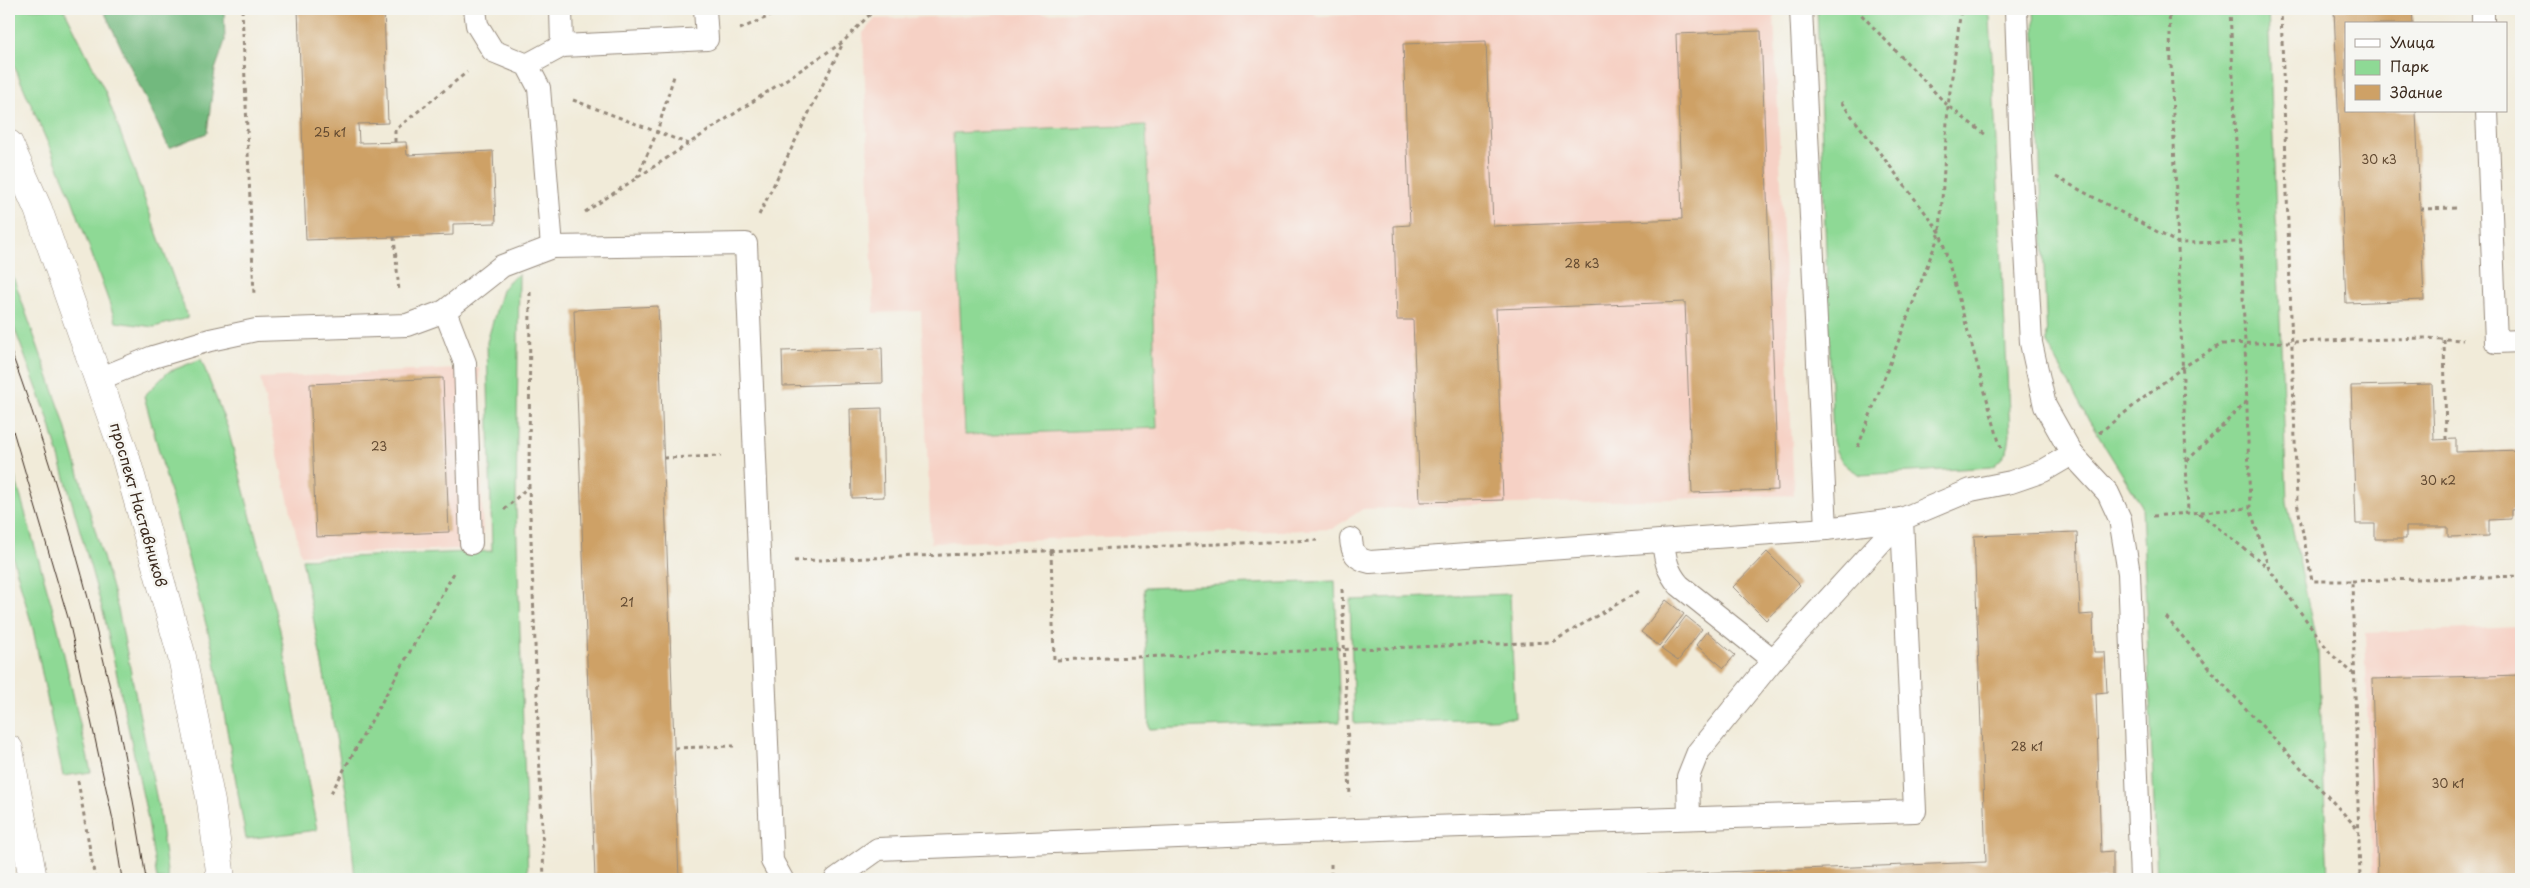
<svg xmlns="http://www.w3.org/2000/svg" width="2530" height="888" font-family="'Playpen Sans',sans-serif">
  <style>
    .built { fill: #f6d1c5 }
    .green { fill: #8ed995; stroke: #64825a }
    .forest { fill: #72b97e; stroke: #56724e }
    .building { fill: #cea166 }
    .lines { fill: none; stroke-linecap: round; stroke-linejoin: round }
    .service-casing { stroke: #968a7c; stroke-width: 24 }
    .secondary-casing { stroke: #968a7c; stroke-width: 29 }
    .path { stroke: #968a7c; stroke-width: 3; stroke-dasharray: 4 4; stroke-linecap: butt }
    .service { stroke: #fff; stroke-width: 22 }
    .secondary { stroke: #fff; stroke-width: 28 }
    .tram { stroke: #3b2a1e; stroke-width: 1 }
    .labels { text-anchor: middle; stroke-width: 5; stroke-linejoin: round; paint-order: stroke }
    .number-label { font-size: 12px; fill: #604830 }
    .street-label { font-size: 15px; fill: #3b2a1e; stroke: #f6f6f2 }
  </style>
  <rect width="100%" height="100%" fill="#f6f6f2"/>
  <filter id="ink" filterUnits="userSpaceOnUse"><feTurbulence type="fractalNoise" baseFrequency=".02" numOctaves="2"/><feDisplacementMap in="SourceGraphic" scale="10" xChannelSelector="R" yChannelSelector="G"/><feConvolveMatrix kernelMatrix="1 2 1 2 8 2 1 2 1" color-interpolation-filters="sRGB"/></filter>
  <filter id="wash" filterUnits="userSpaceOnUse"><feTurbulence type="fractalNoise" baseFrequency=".0096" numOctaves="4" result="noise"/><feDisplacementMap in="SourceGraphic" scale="20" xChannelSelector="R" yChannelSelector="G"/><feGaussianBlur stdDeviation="1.12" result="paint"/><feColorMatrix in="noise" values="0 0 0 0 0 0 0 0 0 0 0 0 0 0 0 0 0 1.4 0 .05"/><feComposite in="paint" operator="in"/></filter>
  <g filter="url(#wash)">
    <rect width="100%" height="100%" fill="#f1ebd9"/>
    <g class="built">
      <path d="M1158 9H1315V16L1510 9H1768L1774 14 1794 495 1363 509 1332 529 931 543 921 311 874 313 863 33 875 19Z"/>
      <path d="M479 368 483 548 301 555 260 378Z"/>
      <path d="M2521 627V879H2373L2365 633Z"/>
    </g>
    <g class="green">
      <path d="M9 9H64L105 91 188 318 154 327 116 322 72 199 9 54Z"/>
      <path d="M1817 9H1987L1990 17 2010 434C2009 450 2005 457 1992 467L1861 475C1844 466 1837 459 1833 441Z"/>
      <path d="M2034 9H2268L2287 502 2318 651 2328 879H2157L2142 506 2089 421 2047 343Z"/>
      <path d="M1146 125 1157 428 965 435 953 133Z"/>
      <path d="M9 265 61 412 118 609 159 810 168 879H157L147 815 104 615 48 418 9 314Z"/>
      <path d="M519 274 516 508 528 879H355L348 801 302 559 492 551 487 342 502 290 509 281Z"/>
      <path d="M201 359 228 429 280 630 317 830 246 839 213 650 144 396 168 372Z"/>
      <path d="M9 456 57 624 91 772 63 776 33 629 9 544Z"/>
      <path d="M1335 581 1340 722 1149 729 1144 588Z"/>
      <path d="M1510 594 1515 718 1354 724 1350 600Z"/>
    </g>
    <path class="forest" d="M103 9H224L225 41 215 70 207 133 169 148Z"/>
    <g id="blocks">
      <g class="building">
        <path d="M298 9H384L388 123 358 124 359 143 406 142 407 155 493 151 496 223 453 224V235L306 240Z"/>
        <path d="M2334 9H2412L2413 24H2346V111H2416L2424 300 2346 303Z"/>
        <path d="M1761 31 1778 490 1692 493 1685 302 1496 309 1503 500 1420 502 1413 320H1397L1394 226 1410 225 1403 44 1486 41 1493 226 1682 219 1676 34Z"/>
        <path d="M658 306 679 879H595L574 310Z"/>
        <path d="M882 348 883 383 783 386 782 351Z"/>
        <path d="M443 378 449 532 316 537 310 384Z"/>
        <path d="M2432 384 2434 440 2456 439V452L2521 450V509L2511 510V519L2489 520V536L2448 537V527H2406V539H2375V524H2356L2351 386Z"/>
        <path d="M882 408 884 497 852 498 850 409Z"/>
        <path d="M2077 532 2080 615 2093 614 2094 652H2105L2107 692 2096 693 2101 852 2113 851V879H1536L1986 862 1974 536Z"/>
        <path d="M1767 552 1800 585 1766 620 1733 587Z"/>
        <path d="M1666 600 1684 614 1659 646 1641 632Z"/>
        <path d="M1686 616 1702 629 1678 661 1661 649Z"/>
        <path d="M1707 631 1735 655 1724 668 1696 645Z"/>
        <path d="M2521 675V879H2378L2372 679Z"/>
      </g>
    </g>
  </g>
  <g filter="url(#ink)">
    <use href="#blocks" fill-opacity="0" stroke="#968a7c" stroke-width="1"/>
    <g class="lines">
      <defs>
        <g id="service">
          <path d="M475 9 477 25 493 51 527 65 539 88 552 247"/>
          <path d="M561 9 562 46"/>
          <path d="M1801 9 1826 529"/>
          <path d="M2016 9 2021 157 2031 343 2045 406 2072 454 2108 493 2120 519 2129 573 2141 879"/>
          <path d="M2483 9V24"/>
          <path d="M527 65 562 46 707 39 705 9"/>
          <path d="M2487 111 2496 342 2521 341"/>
          <path d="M445 311 465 363 471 543"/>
          <path d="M99 379 153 357 210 340 256 330 407 325 445 311 502 266 552 247 746 244 772 861 782 879"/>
          <path d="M1351 539C1352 553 1356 559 1370 562L1826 529 1902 519"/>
          <path d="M1663 541C1665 559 1667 571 1679 585L1773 660"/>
          <path d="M1689 818 1688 777 1698 752 1773 660 1902 519"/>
          <path d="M836 879 878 849 1431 827 1915 811 1902 519 1971 490 2011 482 2043 471 2072 454"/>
        </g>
        <g id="secondary">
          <path d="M9 144 38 209 125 455 182 657 211 802 221 879"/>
          <path d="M9 749 33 879"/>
        </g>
      </defs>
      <use href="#service" class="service-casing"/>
      <use href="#secondary" class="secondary-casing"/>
      <g class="path">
        <path d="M242 9 254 295"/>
        <path d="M1856 9 1948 106 1986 135"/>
        <path d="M2169 9 2188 513"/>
        <path d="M2230 9 2245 342 2250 508 2269 569 2331 654 2354 674"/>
        <path d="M2281 9 2297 502 2312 581H2352L2360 879"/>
        <path d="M740 29 786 9"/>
        <path d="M573 100 689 144"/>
        <path d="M1841 102 1940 232 2001 449"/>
        <path d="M395 142V130L467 72"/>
        <path d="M2056 177 2178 243 2240 242"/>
        <path d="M637 178 657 132 674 76"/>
        <path d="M2420 209 2457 208"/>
        <path d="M585 212 843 42 875 9"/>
        <path d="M759 215 843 43"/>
        <path d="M394 237 399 291"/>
        <path d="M530 292 529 487 544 879"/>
        <path d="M2444 340 2446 439"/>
        <path d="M2099 433 2183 367 2222 344 2425 338 2463 340"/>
        <path d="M1858 447 1940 232 1948 106 1961 9"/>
        <path d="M664 458 721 456"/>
        <path d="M2187 461 2246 402"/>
        <path d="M504 510 528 487"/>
        <path d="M2199 513 2269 568"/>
        <path d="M2153 516 2250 508"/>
        <path d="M1051 551 1054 660 1552 642 1641 590"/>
        <path d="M794 561 1317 540"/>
        <path d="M2352 581 2521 576"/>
        <path d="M1342 589 1350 797"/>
        <path d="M2166 617 2221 682 2358 829"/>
        <path d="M675 748 734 746"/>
        <path d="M78 781 95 879"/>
        <path d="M331 793 455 571"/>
        <path d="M1331 864V879"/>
      </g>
      <use href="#service" class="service"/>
      <use href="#secondary" class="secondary"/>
      <g class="tram">
        <path d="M9 346C72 518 119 698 146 879"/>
        <path d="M9 417 69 621 113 820 122 879"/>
      </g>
    </g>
  </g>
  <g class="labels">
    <g class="number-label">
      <text x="330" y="137">25 к1</text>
      <text x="2379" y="164">30 к3</text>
      <text x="1582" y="268">28 к3</text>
      <text x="379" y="451">23</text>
      <text x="2438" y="485">30 к2</text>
      <text x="627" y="607">21</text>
      <text x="2027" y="751">28 к1</text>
      <text x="2448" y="788">30 к1</text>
    </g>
    <g class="street-label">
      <text transform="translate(138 505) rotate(74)" y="5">проспект Наставников</text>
    </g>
  </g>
  <rect width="2530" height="888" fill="none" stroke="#f6f6f2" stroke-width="30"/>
  <rect x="2345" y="22" width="162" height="90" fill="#f6f6f2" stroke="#aba49d"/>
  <rect x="2355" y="39" width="25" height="8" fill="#ffffff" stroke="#aba49d"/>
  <text x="2390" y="48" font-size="15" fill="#3b2a1e">Улица</text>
  <rect x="2355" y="60" width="25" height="15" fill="#8ed995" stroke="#aba49d"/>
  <text x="2390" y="72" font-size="15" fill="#3b2a1e">Парк</text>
  <rect x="2355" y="85" width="25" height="15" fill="#cea166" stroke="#aba49d"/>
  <text x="2390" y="98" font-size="15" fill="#3b2a1e">Здание</text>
</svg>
